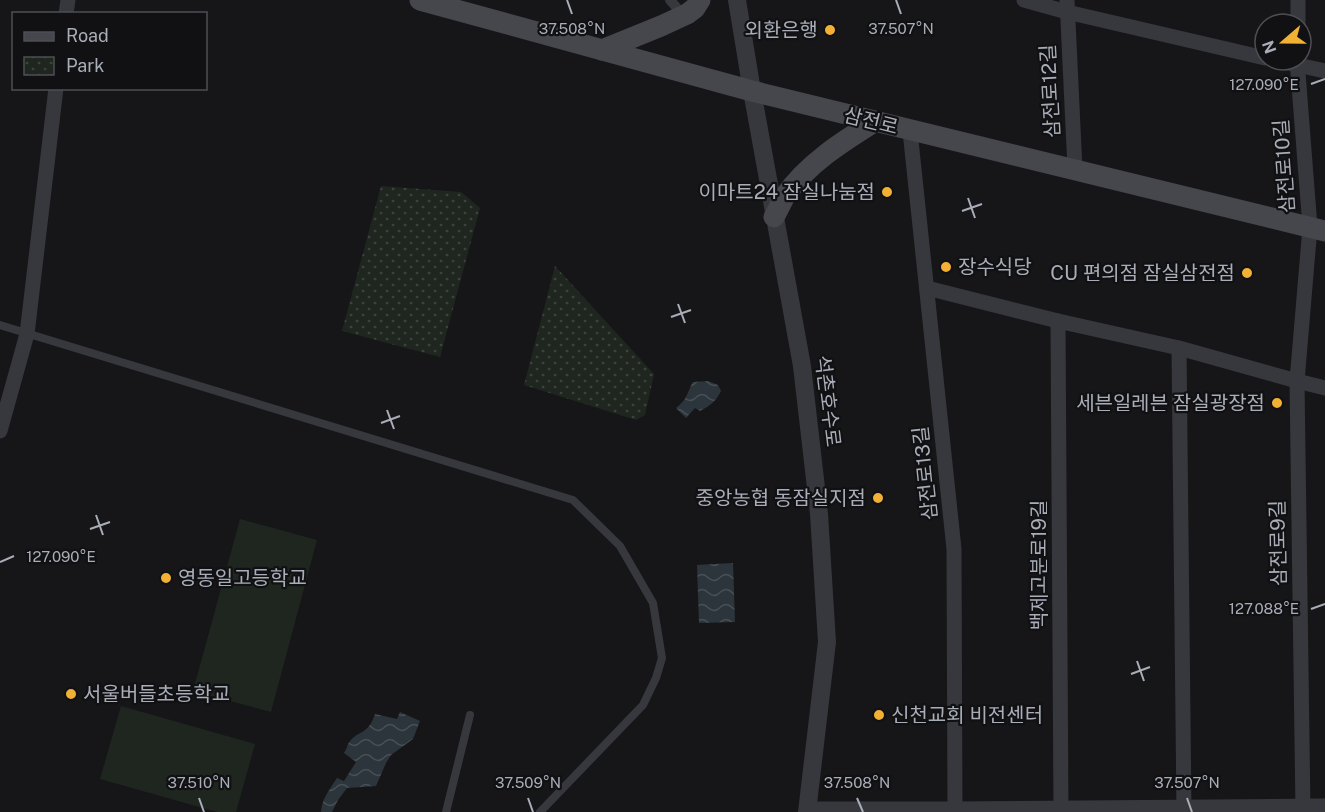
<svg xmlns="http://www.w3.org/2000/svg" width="1325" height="812" font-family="'Public Sans','Noto Sans KR',sans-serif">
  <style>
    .green { fill: #1e261f }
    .park { fill: url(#park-dots) }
    .water { fill: url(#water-waves) }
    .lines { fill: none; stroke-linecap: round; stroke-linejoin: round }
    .service { stroke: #37383d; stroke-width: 8 }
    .pedestrian { stroke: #37383d; stroke-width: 10 }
    .minor { stroke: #37383d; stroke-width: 15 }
    .tertiary { stroke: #37383d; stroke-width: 18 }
    .secondary { stroke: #45474d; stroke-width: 21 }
    .ticks { fill: none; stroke: #a8adb8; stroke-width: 2 }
    .poi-dot { fill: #f2b134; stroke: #111113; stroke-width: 2 }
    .labels { text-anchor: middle; stroke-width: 4.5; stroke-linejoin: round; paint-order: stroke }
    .poi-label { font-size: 20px; fill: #a8adb8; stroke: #111113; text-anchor: end }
    .street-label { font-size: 20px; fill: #a8adb8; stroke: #111113 }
    .ticks-label { font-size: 15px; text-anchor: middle; fill: #a8adb8; stroke: #111113; stroke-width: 4.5; stroke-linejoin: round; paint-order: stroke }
  </style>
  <defs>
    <pattern id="park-dots" width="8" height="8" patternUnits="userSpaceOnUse" patternTransform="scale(1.5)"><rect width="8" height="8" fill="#1e261f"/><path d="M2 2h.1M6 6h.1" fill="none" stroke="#3c433d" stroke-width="1.8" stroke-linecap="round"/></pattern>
    <pattern id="water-waves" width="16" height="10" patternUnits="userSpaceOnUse" patternTransform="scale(1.5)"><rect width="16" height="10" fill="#2c353c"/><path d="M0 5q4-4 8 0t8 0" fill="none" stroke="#485056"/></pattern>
  </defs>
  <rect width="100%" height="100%" fill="#161618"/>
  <g class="green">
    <path d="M240 519 317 540 271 712 193 691Z"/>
    <path d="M121 706 255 744 236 812H217L100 779Z"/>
  </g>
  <g class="park">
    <path d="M381 186 461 192 480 208 440 357 342 331Z"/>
    <path d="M555 266 654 374 645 415 636 420 524 385Z"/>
  </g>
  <g class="water">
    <path d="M708 381 718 385 721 391C716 401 710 406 700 411L695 408 686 418 676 408C688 399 687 392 693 382Z"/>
    <path d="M733 563 735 622 699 623 697 565Z"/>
    <path d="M400 712 420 721 413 739 391 755 386 763 376 786 347 788 338 800 332 812H321C322 798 330 789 337 778L344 781 356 762 344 753C346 750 347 747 348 744 358 729 368 736 375 714L397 719Z"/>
  </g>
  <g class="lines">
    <g class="service">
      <path d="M0 325 573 500 620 546 653 603 662 658 656 678 643 705 540 812"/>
      <path d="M446 812 470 715"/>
    </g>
    <path class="pedestrian" d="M670 0 677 8"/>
    <g class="minor">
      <path d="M1024 0 1067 12 1265 58"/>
      <path d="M1067 0 1075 169"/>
      <path d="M66 14 68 0"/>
      <path d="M1298 24V0"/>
      <path d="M1274 60 1325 71"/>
      <path d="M1297 60 1310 227 1297 381 1303 812"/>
      <path d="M910 131 954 549 955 812"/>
      <path d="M927 288 1058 321 1179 348 1297 381 1325 388"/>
      <path d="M1058 321 1061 812"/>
      <path d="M1179 348 1184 812"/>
      <path d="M0 431 27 334 56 88"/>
      <path d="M808 809H955L1325 806"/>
    </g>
    <path class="tertiary" d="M737 0 752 91 802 366 819 514 827 642 807 812"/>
    <g class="secondary">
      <path d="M420 0 752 91 1325 231"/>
      <path d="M602 50 661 26 687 14 695 8 700 0"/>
      <path d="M774 217C778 210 781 203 785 196 807 164 842 142 874 122"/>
    </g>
  </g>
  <path class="ticks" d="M567 0 572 14M896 0 901 14M1311 84 1325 79M968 198 975 218M962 211 982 204M678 304 685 323M671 317 691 310M387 410 394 429M381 423 400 416M96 515 103 535M90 529 110 522M0 562 14 556M1311 609 1325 604M1137 661 1144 681M1131 674 1150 667M199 798 204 812M528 798 533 812M857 798 863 812M1187 798 1192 812"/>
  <g class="poi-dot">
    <circle cx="830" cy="30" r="6"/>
    <circle cx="887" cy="192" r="6"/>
    <circle cx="946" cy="267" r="6"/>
    <circle cx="1247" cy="273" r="6"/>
    <circle cx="1277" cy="403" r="6"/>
    <circle cx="878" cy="498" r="6"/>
    <circle cx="166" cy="578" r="6"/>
    <circle cx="71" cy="694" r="6"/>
    <circle cx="879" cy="715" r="6"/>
  </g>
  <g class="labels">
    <g class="poi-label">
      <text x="818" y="37">외환은행</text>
      <text x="875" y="199">이마트24 잠실나눔점</text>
      <text x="958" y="274" text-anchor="start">장수식당</text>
      <text x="1235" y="280">CU 편의점 잠실삼전점</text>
      <text x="1265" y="410">세븐일레븐 잠실광장점</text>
      <text x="866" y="505">중앙농협 동잠실지점</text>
      <text x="178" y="585" text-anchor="start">영동일고등학교</text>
      <text x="83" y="701" text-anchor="start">서울버들초등학교</text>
      <text x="891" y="722" text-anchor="start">신천교회 비전센터</text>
    </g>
    <g class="street-label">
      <text transform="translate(1050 91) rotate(-93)" y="7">삼전로12길</text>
      <text transform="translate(871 121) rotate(14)" y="7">삼전로</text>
      <text transform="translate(1284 166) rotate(-94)" y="7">삼전로10길</text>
      <text transform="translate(828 401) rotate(83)" y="7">석촌호수로</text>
      <text transform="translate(925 473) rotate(-96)" y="7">삼전로13길</text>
      <text transform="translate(1278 543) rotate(-91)" y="7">삼전로9길</text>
      <text transform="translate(1039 565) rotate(-90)" y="7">백제고분로19길</text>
    </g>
  </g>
  <g class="ticks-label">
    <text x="572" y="34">37.508°N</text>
    <text x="901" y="34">37.507°N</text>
    <text x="1264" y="90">127.090°E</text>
    <text x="61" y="562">127.090°E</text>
    <text x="1264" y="614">127.088°E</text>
    <text x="199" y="788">37.510°N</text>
    <text x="528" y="788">37.509°N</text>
    <text x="857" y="788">37.508°N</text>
    <text x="1187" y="788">37.507°N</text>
  </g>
  <rect x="12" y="12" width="195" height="78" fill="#111113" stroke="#4d4f55" stroke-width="1.5"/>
  <rect x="24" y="32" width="30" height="9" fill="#45474d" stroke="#4d4f55" stroke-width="1.5"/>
  <text x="66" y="42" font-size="18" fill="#a8adb8">Road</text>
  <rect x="24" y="57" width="30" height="18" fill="url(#park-dots)" stroke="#4d4f55" stroke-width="1.5"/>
  <text x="66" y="72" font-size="18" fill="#a8adb8">Park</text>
  <g transform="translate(1283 42) rotate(250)"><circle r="28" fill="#111113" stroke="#4d4f55" stroke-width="1.5"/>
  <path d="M0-4.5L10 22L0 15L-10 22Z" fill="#f2b134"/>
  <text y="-9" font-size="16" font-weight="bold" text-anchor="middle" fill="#a8adb8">N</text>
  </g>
</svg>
